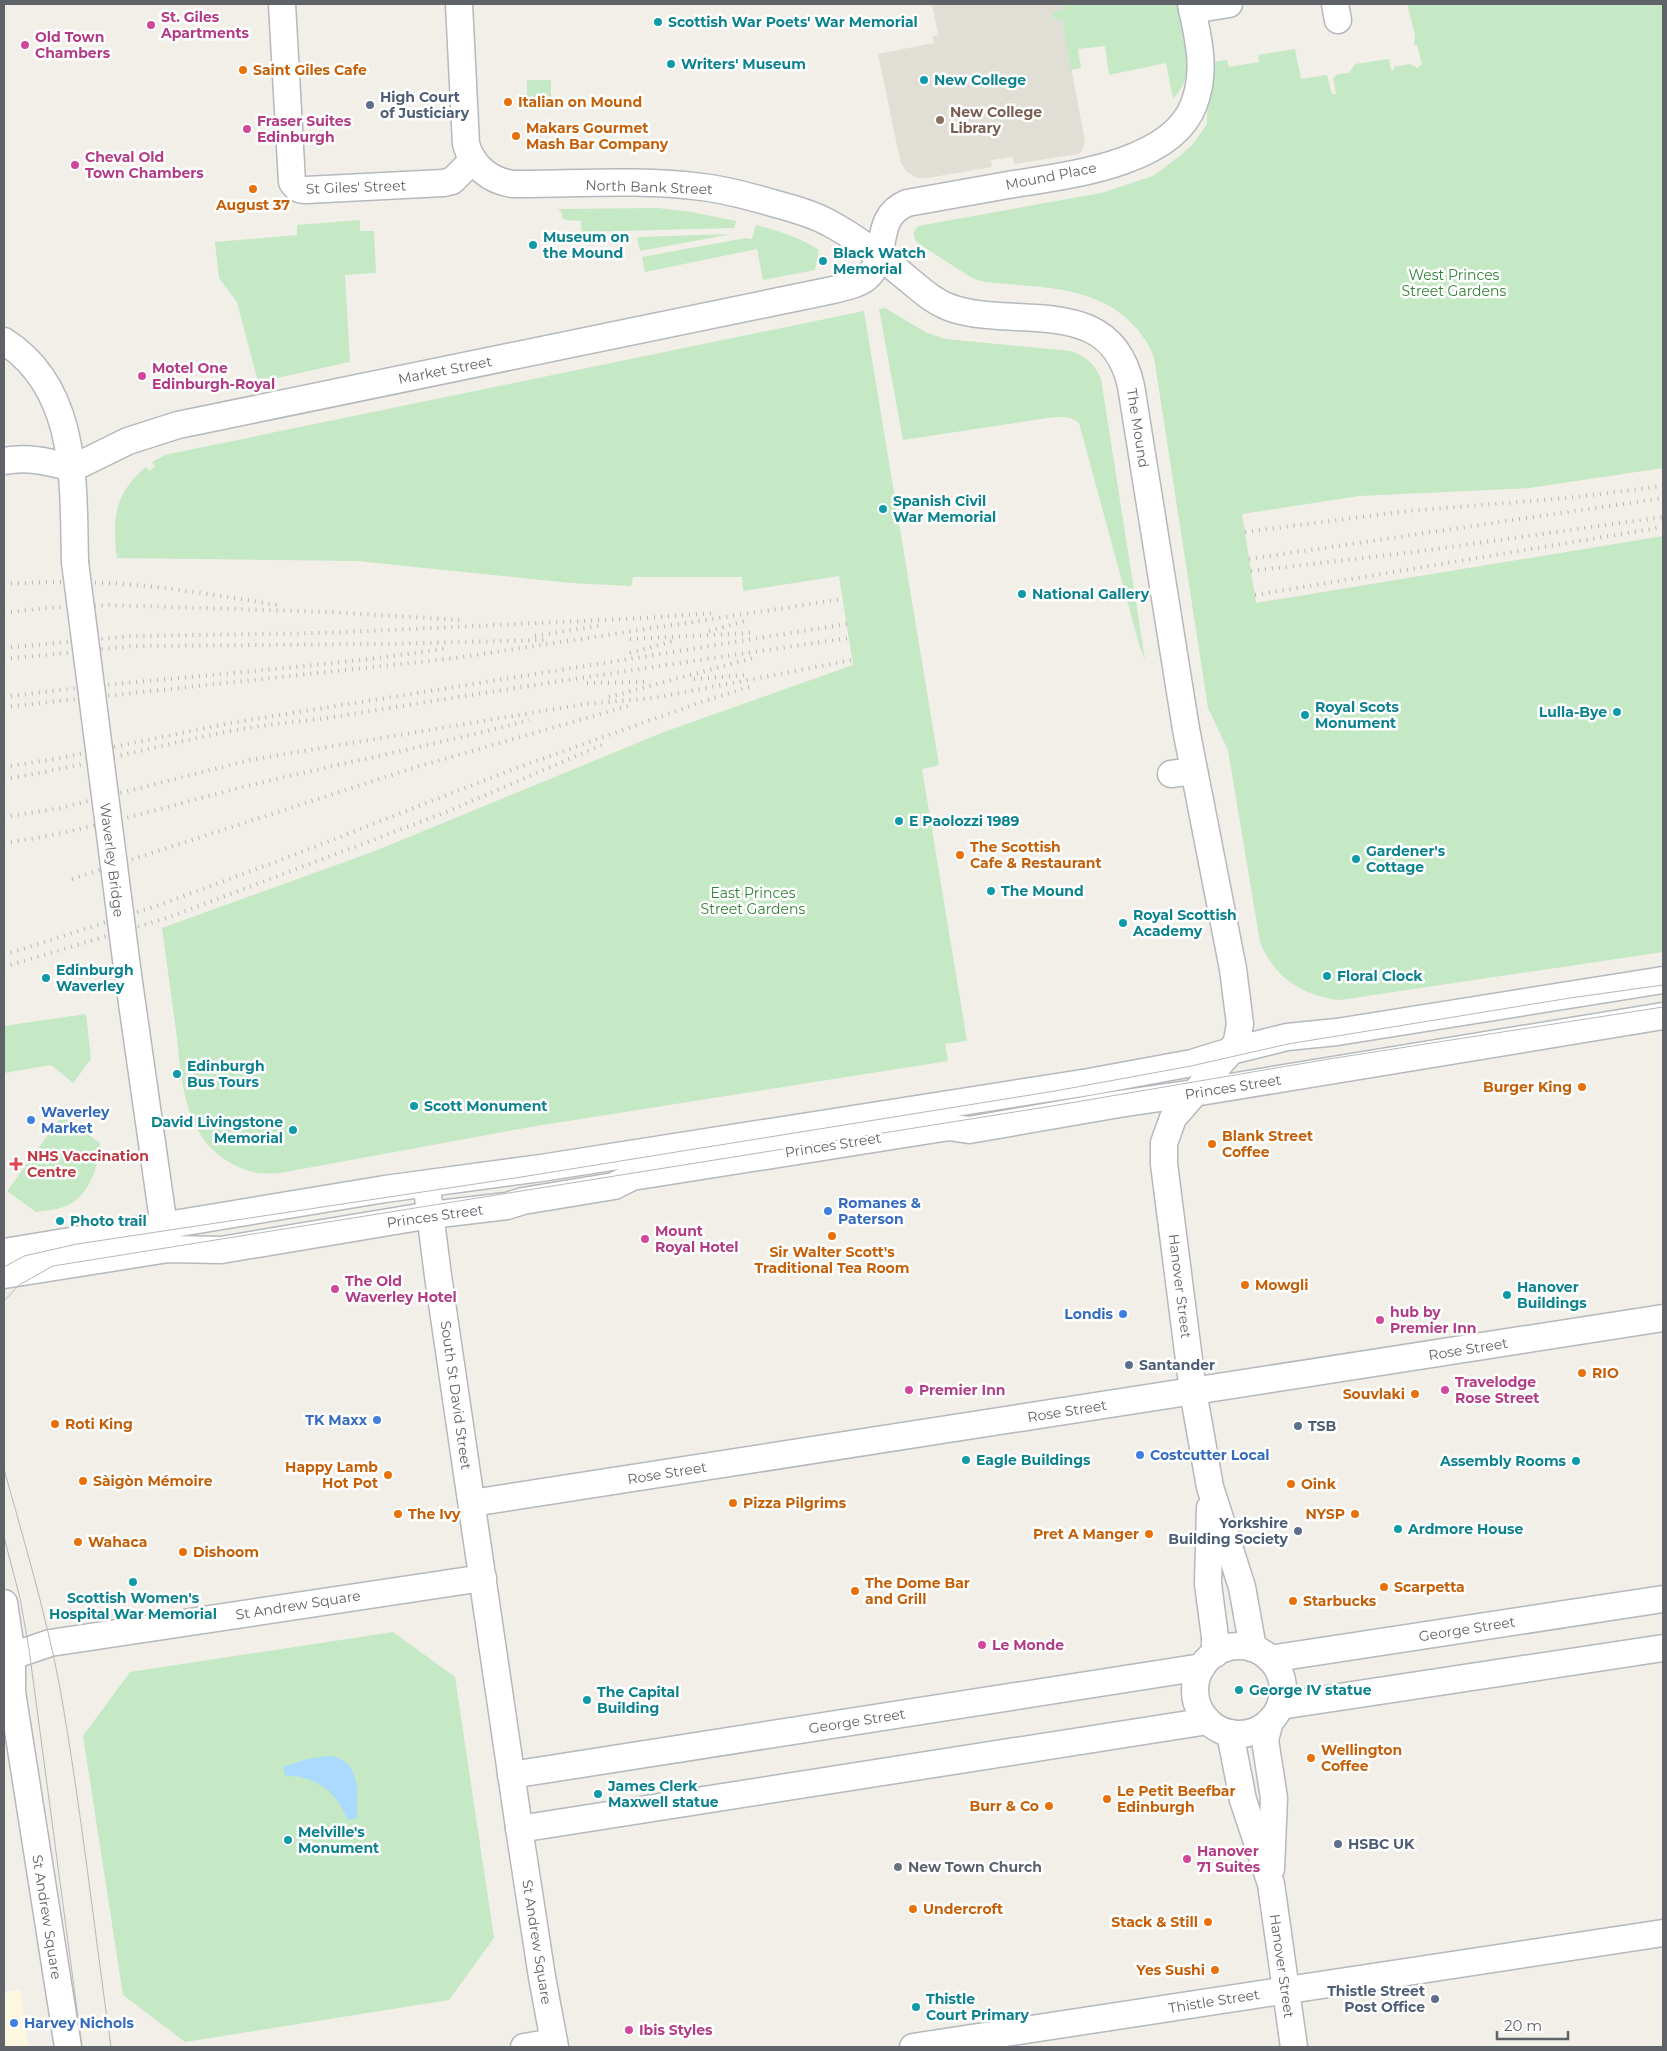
<svg xmlns="http://www.w3.org/2000/svg" width="1667" height="2051" font-family="Montserrat,sans-serif">
  <style>
    .commercial { fill: #fef7e0 }
    .education { fill: #e1ded6 }
    .green { fill: #c5e8c5 }
    .water { fill: #aadaff }
    .lines { fill: none; stroke-linecap: round; stroke-linejoin: round }
    .minor-casing { stroke: #b5b8bc; stroke-width: 29 }
    .minor { stroke: #fff; stroke-width: 26 }
    .tram { stroke: #b6b7b8; stroke-width: 1 }
    .rail { stroke: #b6b7b8; stroke-width: 4; stroke-dasharray: 1 6; stroke-linecap: butt }
    .minor-bridge-casing { stroke: #b5b8bc; stroke-width: 29; stroke-linecap: butt }
    .minor-bridge { stroke: #fff; stroke-width: 26 }
    .culture-dot { fill: #0f9aa8; stroke: #fff; stroke-width: 2 }
    .hotel-dot { fill: #d1479c; stroke: #fff; stroke-width: 2 }
    .food-dot { fill: #e8710a; stroke: #fff; stroke-width: 2 }
    .service-dot { fill: #5c6f8a; stroke: #fff; stroke-width: 2 }
    .education-dot { fill: #8d6e63; stroke: #fff; stroke-width: 2 }
    .shop-dot { fill: #3f7fe0; stroke: #fff; stroke-width: 2 }
    .health-dot { fill: #e0444e; stroke: #fff; stroke-width: 2 }
    .worship-dot { fill: #6b7280; stroke: #fff; stroke-width: 2 }
    .labels { text-anchor: middle; stroke-width: 5; stroke-linejoin: round; paint-order: stroke }
    .hotel-label { font-size: 14px; font-weight: bold; fill: #b23c85; stroke: #fff; text-anchor: start }
    .culture-label { font-size: 14px; font-weight: bold; fill: #0d838f; stroke: #fff; text-anchor: start }
    .food-label { font-size: 14px; font-weight: bold; fill: #c56008; stroke: #fff; text-anchor: start }
    .service-label { font-size: 14px; font-weight: bold; fill: #4e5e75; stroke: #fff; text-anchor: start }
    .education-label { font-size: 14px; font-weight: bold; fill: #785e54; stroke: #fff; text-anchor: start }
    .street-label { font-size: 14px; fill: #5f6368; stroke: #fff }
    .park-label { font-size: 14px; fill: #348238; stroke: #fff }
    .shop-label { font-size: 14px; font-weight: bold; fill: #366cbe; stroke: #fff; text-anchor: start }
    .health-label { font-size: 14px; font-weight: bold; fill: #be3a42; stroke: #fff; text-anchor: start }
    .worship-label { font-size: 14px; font-weight: bold; fill: #5b616d; stroke: #fff; text-anchor: start }
  </style>
  <rect width="100%" height="100%" fill="#f1efe8"/>
  <path class="commercial" d="M20 1990 29 2047H4V1992Z"/>
  <path class="education" d="M932 4H1067L1063 10 1052 13 1053 19 1062 18 1085 142 1082 151 1079 154 1014 164 1013 157 991 160 992 167 927 178H917L907 172 901 163 898 150 878 54 934 43 932 36 938 35Z"/>
  <g class="green">
    <path d="M1067 4H1180C1186 36 1199 72 1173 99L1166 63 1109 75 1105 46 1078 49 1081 68 1071 70 1062 19H1053L1052 12 1063 10Z"/>
    <path d="M1407 4H1663V468L1529 488 1359 496 1242 514 1256 603 1663 536V952L1340 1000C1303 996 1274 977 1260 942L1228 750 1208 708 1158 383C1156 373 1156 362 1152 353 1149 344 1143 337 1138 330 1100 284 1040 288 985 282L972 278 919 244C913 239 912 232 918 226L1101 193 1153 176 1181 155 1192 145 1207 124C1206 104 1214 83 1213 62L1227 60 1229 67 1259 62 1258 55 1295 49 1301 79 1327 75 1332 94H1336L1333 78 1338 74 1349 73 1355 64 1389 59 1391 70H1394V67L1410 64 1417 68 1422 64 1417 45H1414L1415 35Z"/>
    <path d="M527 80H551V109H520V94H527Z"/>
    <path d="M658 208 692 212 736 221 734 228 582 232 581 221 566 220 562 218V213L558 209Z"/>
    <path d="M360 220V231H374L376 273 345 275 350 362 258 382 237 302 219 278 215 242 297 235V225Z"/>
    <path d="M756 225C778 231 800 237 819 250L815 270 763 280 757 249 645 272 642 257 746 238 752 239Z"/>
    <path d="M732 234 640 251 637 237Z"/>
    <path d="M885 308 927 333 946 339 1071 351C1087 357 1095 364 1101 379L1145 660 1139 644 1079 423C1070 415 1058 417 1047 418L903 440 879 309Z"/>
    <path d="M864 311 939 765 922 769 967 1041 945 1044 948 1061 530 1127 280 1173C261 1175 245 1172 229 1162 182 1134 182 1078 176 1030 171 996 167 962 162 928L375 851 664 732 853 665 839 576 743 591 742 577H633L631 586 571 583 358 561 117 558C112 519 114 494 146 467L149 471 155 466 152 462 165 455 179 452Z"/>
    <path d="M86 1014 91 1059 73 1083 51 1065 4 1073V1026Z"/>
    <path d="M62 1116 100 1143C99 1165 90 1193 70 1204 60 1210 47 1210 36 1212L7 1191Z"/>
    <path d="M393 1632 455 1677 494 1938 449 2000 185 2042 123 1995 83 1736 130 1672Z"/>
  </g>
  <path class="water" d="M330 1756C362 1761 357 1793 357 1818L348 1820C335 1790 317 1777 285 1775L283 1767 307 1759Z"/>
  <g class="lines">
    <defs>
      <g id="minor">
        <path d="M282 4 292 182C296 188 299 190 306 190L443 183 452 181 473 160"/>
        <path d="M459 4 466 144C472 166 490 181 513 184 574 184 642 179 702 187 727 190 752 197 776 204 794 209 813 214 829 223 856 237 880 256 903 275 919 288 934 303 954 309 1020 329 1111 294 1131 386L1186 729 1233 969 1240 1024 1237 1041 1231 1051 1173 1118 1164 1143V1164L1193 1391 1210 1487 1242 1587 1253 1648"/>
        <path d="M1335 4 1338 20"/>
        <path d="M1192 10 1229 4"/>
        <path d="M4 341C79 389 73 484 75 562"/>
        <path d="M4 461C28 456 50 462 73 468L128 441 178 425 833 290C844 287 857 285 866 278 891 257 871 218 907 203 940 197 974 191 1008 185 1063 176 1172 165 1194 104 1207 70 1198 37 1191 4"/>
        <path d="M1171 774 1194 771"/>
        <path d="M128 975 166 1241"/>
        <path d="M428 1197 438 1276 521 1841 542 1977 555 2047"/>
        <path d="M4 1252 385 1189 541 1168 1089 1082 1192 1063 1231 1051 1287 1037 1337 1032 1663 980"/>
        <path d="M4 1275 168 1249 221 1250 431 1215 507 1206 523 1201 614 1186 632 1177 949 1127 969 1130 1119 1104 1194 1093 1663 1016"/>
        <path d="M472 1503 1663 1318"/>
        <path d="M1210 1508 1208 1584 1215 1637V1654"/>
        <path d="M4 1603 12 1656V1692L68 2047"/>
        <circle cx="1239" cy="1690" r="44"/>
        <path d="M12 1656 50 1643 483 1578"/>
        <path d="M1270 1659 1663 1599"/>
        <path d="M1280 1706 1663 1648"/>
        <path d="M1270 1721 1265 1740 1274 1798 1271 1869"/>
        <path d="M1230 1733 1243 1800 1271 1884 1294 2047"/>
        <path d="M511 1775 1202 1667"/>
        <path d="M519 1829 1208 1721"/>
        <path d="M524 2047 554 2042"/>
        <path d="M913 2047 1663 1933"/>
      </g>
    </defs>
    <use href="#minor" class="minor-casing"/>
    <use href="#minor" class="minor"/>
    <g class="tram">
      <path d="M4 1267 24 1256 77 1244 515 1178 1055 1091 1191 1066 1288 1044 1570 998 1663 985"/>
      <path d="M4 1301 19 1285 53 1266 1058 1105 1329 1059 1663 1007"/>
      <path d="M4 1469C24 1541 46 1614 60 1688 81 1807 94 1928 111 2047"/>
      <path d="M4 1537 20 1598 29 1649 82 2047"/>
    </g>
    <g class="rail">
      <path d="M1245 532 1407 511 1568 498 1663 486"/>
      <path d="M1249 559 1663 498"/>
      <path d="M1251 571 1414 552 1663 517"/>
      <path d="M4 584C38 582 73 581 107 583 164 586 221 596 277 605"/>
      <path d="M1255 595 1663 527"/>
      <path d="M4 613 44 608 109 605 328 612 461 620"/>
      <path d="M709 631 745 621"/>
      <path d="M535 636 604 625"/>
      <path d="M630 639 750 633"/>
      <path d="M4 648 132 636 324 633 646 618 713 613"/>
      <path d="M630 653 673 641"/>
      <path d="M4 659 134 646 382 644 545 640"/>
      <path d="M694 679 747 675"/>
      <path d="M587 683 649 682"/>
      <path d="M4 697C152 677 301 671 448 648"/>
      <path d="M609 697 753 658"/>
      <path d="M4 707 456 658 843 599"/>
      <path d="M4 767 60 758 230 723 847 624"/>
      <path d="M4 779C82 767 158 745 236 730 268 724 301 722 334 717 505 689 677 663 849 638"/>
      <path d="M4 817 61 808 250 760 585 704 654 698 852 660"/>
      <path d="M4 843C84 832 161 808 239 788 335 764 434 746 529 720"/>
      <path d="M72 879 413 768 628 706"/>
      <path d="M4 955 162 904 286 858 511 770 704 701 749 687"/>
      <path d="M4 967 170 917 444 813 604 744"/>
    </g>
    <defs>
      <path id="minor-bridge" d="M75 562 128 975"/>
    </defs>
    <use href="#minor-bridge" class="minor-bridge-casing"/>
    <use href="#minor-bridge" class="minor-bridge"/>
  </g>
  <g class="culture-dot">
    <circle cx="658" cy="22" r="5"/>
    <circle cx="671" cy="64" r="5"/>
    <circle cx="924" cy="80" r="5"/>
    <circle cx="533" cy="245" r="5"/>
    <circle cx="823" cy="261" r="5"/>
    <circle cx="883" cy="509" r="5"/>
    <circle cx="1022" cy="594" r="5"/>
    <circle cx="1617" cy="712" r="5"/>
    <circle cx="1305" cy="715" r="5"/>
    <circle cx="899" cy="821" r="5"/>
    <circle cx="1356" cy="859" r="5"/>
    <circle cx="991" cy="891" r="5"/>
    <circle cx="1123" cy="923" r="5"/>
    <circle cx="1327" cy="976" r="5"/>
    <circle cx="46" cy="978" r="5"/>
    <circle cx="177" cy="1074" r="5"/>
    <circle cx="414" cy="1106" r="5"/>
    <circle cx="293" cy="1130" r="5"/>
    <circle cx="60" cy="1221" r="5"/>
    <circle cx="1507" cy="1295" r="5"/>
    <circle cx="966" cy="1460" r="5"/>
    <circle cx="1576" cy="1461" r="5"/>
    <circle cx="1398" cy="1529" r="5"/>
    <circle cx="133" cy="1582" r="5"/>
    <circle cx="1239" cy="1690" r="5"/>
    <circle cx="587" cy="1700" r="5"/>
    <circle cx="598" cy="1794" r="5"/>
    <circle cx="288" cy="1840" r="5"/>
    <circle cx="916" cy="2007" r="5"/>
  </g>
  <g class="hotel-dot">
    <circle cx="151" cy="25" r="5"/>
    <circle cx="25" cy="45" r="5"/>
    <circle cx="247" cy="129" r="5"/>
    <circle cx="75" cy="165" r="5"/>
    <circle cx="142" cy="376" r="5"/>
    <circle cx="645" cy="1239" r="5"/>
    <circle cx="335" cy="1289" r="5"/>
    <circle cx="1380" cy="1320" r="5"/>
    <circle cx="909" cy="1390" r="5"/>
    <circle cx="1445" cy="1390" r="5"/>
    <circle cx="982" cy="1645" r="5"/>
    <circle cx="1187" cy="1859" r="5"/>
    <circle cx="629" cy="2030" r="5"/>
  </g>
  <g class="food-dot">
    <circle cx="243" cy="70" r="5"/>
    <circle cx="508" cy="102" r="5"/>
    <circle cx="516" cy="136" r="5"/>
    <circle cx="253" cy="189" r="5"/>
    <circle cx="960" cy="855" r="5"/>
    <circle cx="1582" cy="1087" r="5"/>
    <circle cx="1212" cy="1144" r="5"/>
    <circle cx="832" cy="1236" r="5"/>
    <circle cx="1245" cy="1285" r="5"/>
    <circle cx="1582" cy="1373" r="5"/>
    <circle cx="1415" cy="1394" r="5"/>
    <circle cx="55" cy="1424" r="5"/>
    <circle cx="388" cy="1475" r="5"/>
    <circle cx="83" cy="1481" r="5"/>
    <circle cx="1291" cy="1484" r="5"/>
    <circle cx="733" cy="1503" r="5"/>
    <circle cx="398" cy="1514" r="5"/>
    <circle cx="1355" cy="1514" r="5"/>
    <circle cx="1149" cy="1534" r="5"/>
    <circle cx="78" cy="1542" r="5"/>
    <circle cx="183" cy="1552" r="5"/>
    <circle cx="1384" cy="1587" r="5"/>
    <circle cx="855" cy="1591" r="5"/>
    <circle cx="1293" cy="1601" r="5"/>
    <circle cx="1311" cy="1758" r="5"/>
    <circle cx="1107" cy="1799" r="5"/>
    <circle cx="1049" cy="1806" r="5"/>
    <circle cx="913" cy="1909" r="5"/>
    <circle cx="1208" cy="1922" r="5"/>
    <circle cx="1215" cy="1970" r="5"/>
  </g>
  <g class="service-dot">
    <circle cx="370" cy="105" r="5"/>
    <circle cx="1129" cy="1365" r="5"/>
    <circle cx="1298" cy="1426" r="5"/>
    <circle cx="1298" cy="1531" r="5"/>
    <circle cx="1338" cy="1844" r="5"/>
    <circle cx="1435" cy="1999" r="5"/>
  </g>
  <circle class="education-dot" cx="940" cy="120" r="5"/>
  <g class="shop-dot">
    <circle cx="31" cy="1120" r="5"/>
    <circle cx="828" cy="1211" r="5"/>
    <circle cx="1123" cy="1314" r="5"/>
    <circle cx="377" cy="1420" r="5"/>
    <circle cx="1140" cy="1455" r="5"/>
    <circle cx="14" cy="2023" r="5"/>
  </g>
  <path class="health-dot" d="M13.5 1156.5h5v5h5v5h-5v5h-5v-5h-5v-5h5z"/>
  <circle class="worship-dot" cx="898" cy="1867" r="5"/>
  <g class="labels">
    <g class="hotel-label">
      <text x="161" y="22">St. Giles<tspan x="161" dy="16">Apartments</tspan></text>
      <text x="35" y="42">Old Town<tspan x="35" dy="16">Chambers</tspan></text>
      <text x="257" y="126">Fraser Suites<tspan x="257" dy="16">Edinburgh</tspan></text>
      <text x="85" y="162">Cheval Old<tspan x="85" dy="16">Town Chambers</tspan></text>
      <text x="152" y="373">Motel One<tspan x="152" dy="16">Edinburgh-Royal</tspan></text>
      <text x="655" y="1236">Mount<tspan x="655" dy="16">Royal Hotel</tspan></text>
      <text x="345" y="1286">The Old<tspan x="345" dy="16">Waverley Hotel</tspan></text>
      <text x="1390" y="1317">hub by<tspan x="1390" dy="16">Premier Inn</tspan></text>
      <text x="1455" y="1387">Travelodge<tspan x="1455" dy="16">Rose Street</tspan></text>
      <text x="919" y="1395">Premier Inn</text>
      <text x="992" y="1650">Le Monde</text>
      <text x="1197" y="1856">Hanover<tspan x="1197" dy="16">71 Suites</tspan></text>
      <text x="639" y="2035">Ibis Styles</text>
    </g>
    <g class="culture-label">
      <text x="668" y="27">Scottish War Poets' War Memorial</text>
      <text x="681" y="69">Writers' Museum</text>
      <text x="934" y="85">New College</text>
      <text x="543" y="242">Museum on<tspan x="543" dy="16">the Mound</tspan></text>
      <text x="833" y="258">Black Watch<tspan x="833" dy="16">Memorial</tspan></text>
      <text x="893" y="506">Spanish Civil<tspan x="893" dy="16">War Memorial</tspan></text>
      <text x="1032" y="599">National Gallery</text>
      <text x="1315" y="712">Royal Scots<tspan x="1315" dy="16">Monument</tspan></text>
      <text x="1607" y="717" text-anchor="end">Lulla-Bye</text>
      <text x="909" y="826">E Paolozzi 1989</text>
      <text x="1366" y="856">Gardener's<tspan x="1366" dy="16">Cottage</tspan></text>
      <text x="1001" y="896">The Mound</text>
      <text x="1133" y="920">Royal Scottish<tspan x="1133" dy="16">Academy</tspan></text>
      <text x="56" y="975">Edinburgh<tspan x="56" dy="16">Waverley</tspan></text>
      <text x="1337" y="981">Floral Clock</text>
      <text x="187" y="1071">Edinburgh<tspan x="187" dy="16">Bus Tours</tspan></text>
      <text x="424" y="1111">Scott Monument</text>
      <text x="283" y="1127" text-anchor="end">David Livingstone<tspan x="283" dy="16">Memorial</tspan></text>
      <text x="70" y="1226">Photo trail</text>
      <text x="1517" y="1292">Hanover<tspan x="1517" dy="16">Buildings</tspan></text>
      <text x="976" y="1465">Eagle Buildings</text>
      <text x="1566" y="1466" text-anchor="end">Assembly Rooms</text>
      <text x="1408" y="1534">Ardmore House</text>
      <text x="133" y="1603" text-anchor="middle">Scottish Women's<tspan x="133" dy="16">Hospital War Memorial</tspan></text>
      <text x="1249" y="1695">George IV statue</text>
      <text x="597" y="1697">The Capital<tspan x="597" dy="16">Building</tspan></text>
      <text x="608" y="1791">James Clerk<tspan x="608" dy="16">Maxwell statue</tspan></text>
      <text x="298" y="1837">Melville's<tspan x="298" dy="16">Monument</tspan></text>
      <text x="926" y="2004">Thistle<tspan x="926" dy="16">Court Primary</tspan></text>
    </g>
    <g class="food-label">
      <text x="253" y="75">Saint Giles Cafe</text>
      <text x="518" y="107">Italian on Mound</text>
      <text x="526" y="133">Makars Gourmet<tspan x="526" dy="16">Mash Bar Company</tspan></text>
      <text x="253" y="210" text-anchor="middle">August 37</text>
      <text x="970" y="852">The Scottish<tspan x="970" dy="16">Cafe &amp; Restaurant</tspan></text>
      <text x="1572" y="1092" text-anchor="end">Burger King</text>
      <text x="1222" y="1141">Blank Street<tspan x="1222" dy="16">Coffee</tspan></text>
      <text x="832" y="1257" text-anchor="middle">Sir Walter Scott's<tspan x="832" dy="16">Traditional Tea Room</tspan></text>
      <text x="1255" y="1290">Mowgli</text>
      <text x="1592" y="1378">RIO</text>
      <text x="1405" y="1399" text-anchor="end">Souvlaki</text>
      <text x="65" y="1429">Roti King</text>
      <text x="378" y="1472" text-anchor="end">Happy Lamb<tspan x="378" dy="16">Hot Pot</tspan></text>
      <text x="93" y="1486">Sàigòn Mémoire</text>
      <text x="1301" y="1489">Oink</text>
      <text x="743" y="1508">Pizza Pilgrims</text>
      <text x="408" y="1519">The Ivy</text>
      <text x="1345" y="1519" text-anchor="end">NYSP</text>
      <text x="1139" y="1539" text-anchor="end">Pret A Manger</text>
      <text x="88" y="1547">Wahaca</text>
      <text x="193" y="1557">Dishoom</text>
      <text x="865" y="1588">The Dome Bar<tspan x="865" dy="16">and Grill</tspan></text>
      <text x="1394" y="1592">Scarpetta</text>
      <text x="1303" y="1606">Starbucks</text>
      <text x="1321" y="1755">Wellington<tspan x="1321" dy="16">Coffee</tspan></text>
      <text x="1117" y="1796">Le Petit Beefbar<tspan x="1117" dy="16">Edinburgh</tspan></text>
      <text x="1039" y="1811" text-anchor="end">Burr &amp; Co</text>
      <text x="923" y="1914">Undercroft</text>
      <text x="1198" y="1927" text-anchor="end">Stack &amp; Still</text>
      <text x="1205" y="1975" text-anchor="end">Yes Sushi</text>
    </g>
    <g class="service-label">
      <text x="380" y="102">High Court<tspan x="380" dy="16">of Justiciary</tspan></text>
      <text x="1139" y="1370">Santander</text>
      <text x="1308" y="1431">TSB</text>
      <text x="1288" y="1528" text-anchor="end">Yorkshire<tspan x="1288" dy="16">Building Society</tspan></text>
      <text x="1348" y="1849">HSBC UK</text>
      <text x="1425" y="1996" text-anchor="end">Thistle Street<tspan x="1425" dy="16">Post Office</tspan></text>
    </g>
    <g class="education-label">
      <text x="950" y="117">New College<tspan x="950" dy="16">Library</tspan></text>
    </g>
    <g class="street-label">
      <text transform="translate(1051 176) rotate(-11)" y="5">Mound Place</text>
      <text transform="translate(356 187) rotate(-2)" y="5">St Giles' Street</text>
      <text transform="translate(649 187) rotate(2)" y="5">North Bank Street</text>
      <text transform="translate(445 370) rotate(-11)" y="5">Market Street</text>
      <text transform="translate(1138 428) rotate(81)" y="5">The Mound</text>
      <text transform="translate(112 860) rotate(83)" y="5">Waverley Bridge</text>
      <text transform="translate(1233 1087) rotate(-9)" y="5">Princes Street</text>
      <text transform="translate(833 1145) rotate(-9)" y="5">Princes Street</text>
      <text transform="translate(435 1216) rotate(-8)" y="5">Princes Street</text>
      <text transform="translate(1180 1286) rotate(83)" y="5">Hanover Street</text>
      <text transform="translate(1468 1349) rotate(-9)" y="5">Rose Street</text>
      <text transform="translate(456 1395) rotate(82)" y="5">South St David Street</text>
      <text transform="translate(1067 1411) rotate(-9)" y="5">Rose Street</text>
      <text transform="translate(667 1473) rotate(-9)" y="5">Rose Street</text>
      <text transform="translate(298 1605) rotate(-9)" y="5">St Andrew Square</text>
      <text transform="translate(1467 1629) rotate(-9)" y="5">George Street</text>
      <text transform="translate(857 1721) rotate(-9)" y="5">George Street</text>
      <text transform="translate(47 1917) rotate(81)" y="5">St Andrew Square</text>
      <text transform="translate(537 1942) rotate(81)" y="5">St Andrew Square</text>
      <text transform="translate(1282 1966) rotate(82)" y="5">Hanover Street</text>
      <text transform="translate(1214 2001) rotate(-9)" y="5">Thistle Street</text>
    </g>
    <g class="park-label">
      <text x="1454" y="280">West Princes<tspan x="1454" dy="16">Street Gardens</tspan></text>
      <text x="753" y="898">East Princes<tspan x="753" dy="16">Street Gardens</tspan></text>
    </g>
    <g class="shop-label">
      <text x="41" y="1117">Waverley<tspan x="41" dy="16">Market</tspan></text>
      <text x="838" y="1208">Romanes &amp;<tspan x="838" dy="16">Paterson</tspan></text>
      <text x="1113" y="1319" text-anchor="end">Londis</text>
      <text x="367" y="1425" text-anchor="end">TK Maxx</text>
      <text x="1150" y="1460">Costcutter Local</text>
      <text x="24" y="2028">Harvey Nichols</text>
    </g>
    <g class="health-label">
      <text x="27" y="1161">NHS Vaccination<tspan x="27" dy="16">Centre</tspan></text>
    </g>
    <g class="worship-label">
      <text x="908" y="1872">New Town Church</text>
    </g>
  </g>
  <rect width="1667" height="2051" fill="none" stroke="#5f6368" stroke-width="10"/>
  <path d="M1497 2031v8h71v-8" fill="none" stroke="#5f6368" stroke-width="2.5"/>
  <text x="1504" y="2031" font-size="15" fill="#5f6368" stroke="#ffffff" stroke-width="4" paint-order="stroke">20 m</text>
</svg>
